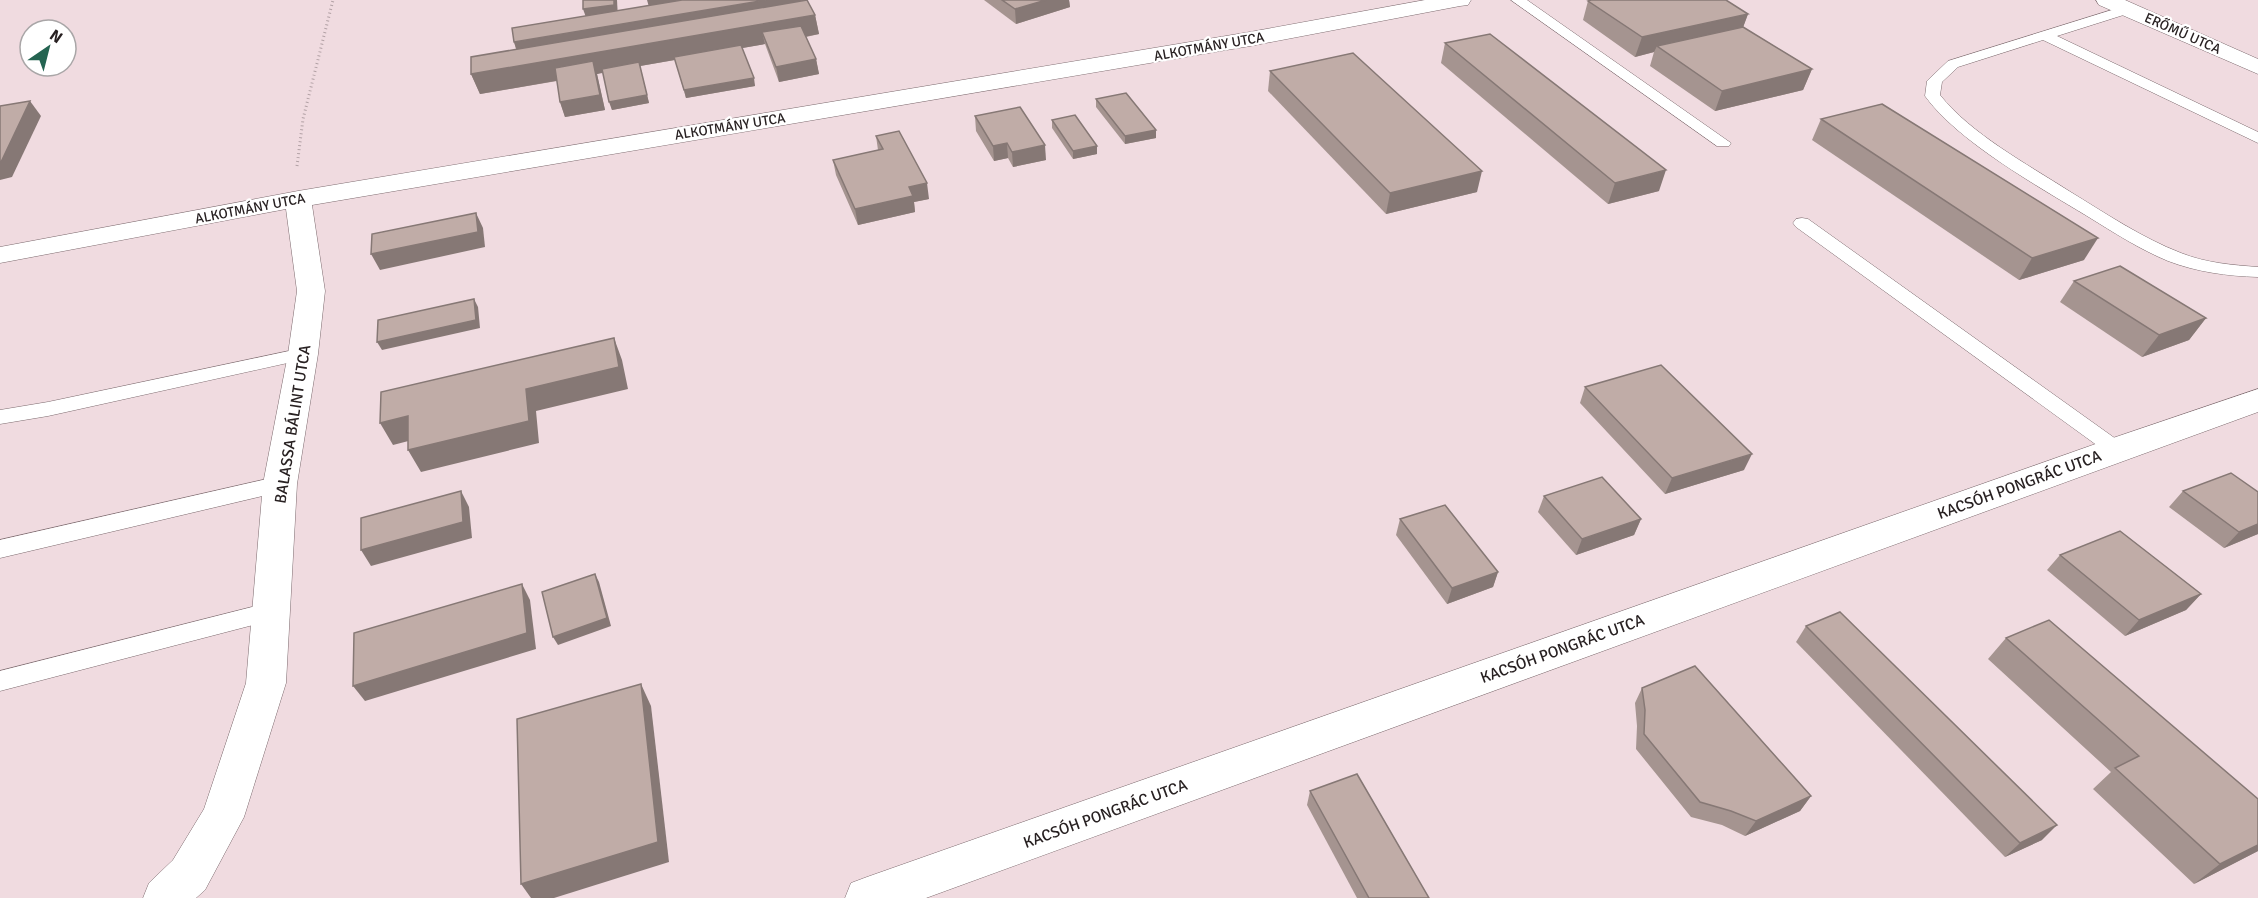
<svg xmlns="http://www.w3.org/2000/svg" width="2258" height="898" font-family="Signika,sans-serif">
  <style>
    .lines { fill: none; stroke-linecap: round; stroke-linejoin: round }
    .service-casing { stroke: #7c6a6e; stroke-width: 1 }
    .minor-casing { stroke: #7c6a6e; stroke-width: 1 }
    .path { stroke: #b2a1a5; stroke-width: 3; stroke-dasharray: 1 3; stroke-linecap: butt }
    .service { fill: #fff; fill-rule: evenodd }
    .minor { fill: #fff; fill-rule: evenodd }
    .wall { fill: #a59490 }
    .shaded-wall { fill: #867875 }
    .building { fill: #c0aca7; stroke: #867875; stroke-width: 1.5 }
    .labels { text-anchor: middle; stroke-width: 4.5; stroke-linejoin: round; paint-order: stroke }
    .far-street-label { font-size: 14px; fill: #282122; stroke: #fff }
    .street-label { font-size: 16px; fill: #282122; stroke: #fff }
  </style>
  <rect width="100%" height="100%" fill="#f0dbe0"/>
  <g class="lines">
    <defs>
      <g id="service">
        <path d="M1511 0H1527L1731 143 1729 146H1717Z"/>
        <path d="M2128 5 2135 9 2133 12 2057 36 2258 132V143L2043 40 1958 67 1942 82 1940 95C1971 134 2027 164 2069 191 2105 213 2142 238 2181 253 2206 263 2232 265 2258 267V277C2227 276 2197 272 2168 261 2139 249 2113 232 2087 216 2039 187 1957 141 1925 96L1927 81 1948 61Z"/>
        <path d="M1802 218 1808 219 2123 444 2126 449 2123 454 2116 456 2109 454 1796 227 1793 223 1796 219Z"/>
        <path d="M303 348 310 350 313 354 310 358 48 416 0 424V410L48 402Z"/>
        <path d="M280 476 288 478 291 484 288 490 0 558V540Z"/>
        <path d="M272 602 280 604 284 611 280 618 0 691V671Z"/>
      </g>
      <g id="minor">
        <path d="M1425 0H1471L1468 5 1460 6 1250 46 312 205 325 291 318 354 297 484 286 683 244 817 205 890 196 898H143L149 883 173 860 204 809 246 683 263 484 288 354 297 291 286 209 0 263V247L298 191 1250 32Z"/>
        <path d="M2096 0H2125L2258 59V74L2099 5Z"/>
        <path d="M2258 389V412L926 898H845L851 883 867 877 2104 441Z"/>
      </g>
    </defs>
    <use href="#service" class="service-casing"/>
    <use href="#minor" class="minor-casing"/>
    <path class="path" d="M297 166 303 119 333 0"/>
    <use href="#service" class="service"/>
    <use href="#minor" class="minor"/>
  </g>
  <g class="wall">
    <path d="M984 0H1069L1070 7 1016 24Z"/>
    <path d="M1588 1 1748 14 1743 27 1812 69 1803 90 1715 111 1650 66 1654 52 1635 57 1583 20Z"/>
    <path d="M618 11 815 15 819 34 806 37 816 59 819 74 779 82 765 44 742 48 755 86 686 98 675 60 640 66 649 103 612 110 603 72 597 74 605 110 565 117 560 102 557 81 480 94 471 74 516 49 514 42Z"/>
    <path d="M1445 43 1659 191 1608 204 1441 63Z"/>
    <path d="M1270 71 1477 192 1386 214 1268 91Z"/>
    <path d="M1096 99 1156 130V138L1125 144 1096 107Z"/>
    <path d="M975 116 1046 160 1013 167 1008 158 994 161 976 131Z"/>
    <path d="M1821 119 2084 260 2019 280 1812 140Z"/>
    <path d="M1052 120 1097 146V154L1073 159 1052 128Z"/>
    <path d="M876 136 929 199 914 202 915 212 858 225 836 175 833 160 878 150Z"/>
    <path d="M2074 281 2206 318 2189 340 2142 357 2060 302Z"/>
    <path d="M1585 387 1744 470 1665 494 1580 403Z"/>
    <path d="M2183 491 2258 534 2224 548 2169 507Z"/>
    <path d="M1544 496 1641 519 1634 535 1576 555 1538 512Z"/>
    <path d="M1400 519 1498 572 1493 587 1447 604 1396 535Z"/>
    <path d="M2060 555 2201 594 2186 610 2125 636 2047 570Z"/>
    <path d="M1806 626 2042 840 2005 857 1796 642Z"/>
    <path d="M2006 638 2258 799V851L2194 884 2093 789 2111 772 1988 659Z"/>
    <path d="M1642 688 1811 796 1800 811 1745 836 1722 825 1691 817 1636 749 1637 726 1635 703Z"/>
    <path d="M1310 791 1429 898H1357L1307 805Z"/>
  </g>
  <g class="shaded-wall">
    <path d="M614 0H617L618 19 588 23 583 9Z"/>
    <path d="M647 0H687L651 14Z"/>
    <path d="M766 0H806L519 57 514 42Z"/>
    <path d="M1046 0H1069L1070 7 1016 24 1015 9Z"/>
    <path d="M1748 14 1741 33 1657 46 1654 52 1635 57 1642 37Z"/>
    <path d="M815 15 819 34 767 44 762 32 765 44 640 66 649 103 612 110 609 102 640 66 597 74 605 110 565 117 560 102 595 74 480 94 471 74Z"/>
    <path d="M816 59 819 74 779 82 776 67Z"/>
    <path d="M1812 69 1803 90 1715 111 1722 91Z"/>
    <path d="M754 78 755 86 686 98 684 90Z"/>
    <path d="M30 101 41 116 12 177 0 180V162Z"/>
    <path d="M1156 130V138L1125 144V136Z"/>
    <path d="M1007 143 1008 158 994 161 993 146Z"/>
    <path d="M1045 145 1046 160 1013 167 1012 152Z"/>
    <path d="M1097 146V154L1073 159V151Z"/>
    <path d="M1666 170 1659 191 1608 204 1615 183Z"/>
    <path d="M1482 171 1477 192 1386 214 1390 193Z"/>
    <path d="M927 183 929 199 914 202 915 212 858 225 855 209 909 187Z"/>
    <path d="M476 213 483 228 485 247 380 270 371 254Z"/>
    <path d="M2098 238 2084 260 2019 280 2032 258Z"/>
    <path d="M474 299 478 307 480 328 382 350 377 342Z"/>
    <path d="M2206 318 2189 340 2142 357 2159 335Z"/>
    <path d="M614 338 622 360 628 389 536 411 539 443 421 472 408 450 526 389Z"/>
    <path d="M408 416 420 438 393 445 380 423Z"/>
    <path d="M1752 454 1744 470 1665 494 1672 478Z"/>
    <path d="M461 491 469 507 472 538 371 566 361 550Z"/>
    <path d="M1641 519 1634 535 1576 555 1582 539Z"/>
    <path d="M2258 524V534L2224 548 2239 532Z"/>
    <path d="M1498 572 1493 587 1447 604 1452 588Z"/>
    <path d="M595 574 599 582 611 626 558 645 553 637Z"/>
    <path d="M522 584 530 600 536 649 365 701 353 686Z"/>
    <path d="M2201 594 2186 610 2125 636 2139 620Z"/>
    <path d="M641 684 651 706 669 862 554 898H531L521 884Z"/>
    <path d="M1811 796 1800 811 1745 836 1756 821Z"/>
    <path d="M2057 825 2042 840 2005 857 2020 843Z"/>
    <path d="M2258 845V851L2194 884 2220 864Z"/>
  </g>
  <g class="building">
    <path d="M583 0H614V5L583 9Z"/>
    <path d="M682 0H766L514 42 512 28Z"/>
    <path d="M807 0 815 15 471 74V57Z"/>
    <path d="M1002 0H1046L1015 9Z"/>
    <path d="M1591 0H1726L1748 14 1642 37 1588 1Z"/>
    <path d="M801 26 816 59 776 67 762 32Z"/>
    <path d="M1743 27 1812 69 1722 91 1657 46Z"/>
    <path d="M1490 34 1666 170 1615 183 1445 43Z"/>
    <path d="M741 45 754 78 684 90 674 57Z"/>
    <path d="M1353 53 1482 171 1390 193 1270 71Z"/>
    <path d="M593 61 600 95 560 102 555 68Z"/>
    <path d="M639 62 647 95 609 102 602 69Z"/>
    <path d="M1126 93 1156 130 1125 136 1096 99Z"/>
    <path d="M30 101 1 162H0V106Z"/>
    <path d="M1882 104 2098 238 2032 258 1821 119Z"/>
    <path d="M1020 107 1045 145 1012 152 1007 143 993 146 975 116Z"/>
    <path d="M1075 115 1097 146 1073 151 1052 120Z"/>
    <path d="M899 131 927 183 909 187 913 196 855 209 833 160 883 149 876 136Z"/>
    <path d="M476 213 478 232 371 254 372 234Z"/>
    <path d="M2120 266 2206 318 2159 335 2074 281Z"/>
    <path d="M474 299 476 320 377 342 378 320Z"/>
    <path d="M614 338 619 367 526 389 529 421 408 450V416L380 423 381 392Z"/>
    <path d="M1661 365 1752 454 1672 478 1585 387Z"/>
    <path d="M2231 473 2258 492V524L2239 532 2183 491Z"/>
    <path d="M1602 477 1641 519 1582 539 1544 496Z"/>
    <path d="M461 491 463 522 361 550V518Z"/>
    <path d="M1445 505 1498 572 1452 588 1400 519Z"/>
    <path d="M2120 531 2201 594 2139 620 2060 555Z"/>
    <path d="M595 574 607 618 553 637 542 592Z"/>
    <path d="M522 584 527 633 353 686 354 633Z"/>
    <path d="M1840 612 2057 825 2020 843 1806 626Z"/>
    <path d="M2049 620 2258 799V845L2220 864 2115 768 2139 756 2006 638Z"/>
    <path d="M1695 666 1811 796 1756 821 1731 811 1700 802 1644 734 1645 710 1642 688Z"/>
    <path d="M641 684 658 842 521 884 517 719Z"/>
    <path d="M1357 774 1429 898H1369L1310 791Z"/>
  </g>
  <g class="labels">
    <g class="far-street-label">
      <text transform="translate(2183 33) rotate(24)" y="5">ERŐMŰ UTCA</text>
      <text transform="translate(1209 46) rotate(-10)" y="5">ALKOTMÁNY UTCA</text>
      <text transform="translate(730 126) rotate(-9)" y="5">ALKOTMÁNY UTCA</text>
      <text transform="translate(250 208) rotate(-11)" y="5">ALKOTMÁNY UTCA</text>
    </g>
    <g class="street-label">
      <text transform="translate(292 424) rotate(-81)" y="6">BALASSA BÁLINT UTCA</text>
      <text transform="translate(2019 484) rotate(-20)" y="6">KACSÓH PONGRÁC UTCA</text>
      <text transform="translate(1562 648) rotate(-20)" y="6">KACSÓH PONGRÁC UTCA</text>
      <text transform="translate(1105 813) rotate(-20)" y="6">KACSÓH PONGRÁC UTCA</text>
    </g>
  </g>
  <g transform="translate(48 48) rotate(35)"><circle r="28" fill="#ffffff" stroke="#a9a6a7" stroke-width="1.5"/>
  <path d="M0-4.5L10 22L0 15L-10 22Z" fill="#246451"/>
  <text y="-9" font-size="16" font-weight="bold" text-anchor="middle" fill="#282122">N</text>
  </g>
</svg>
